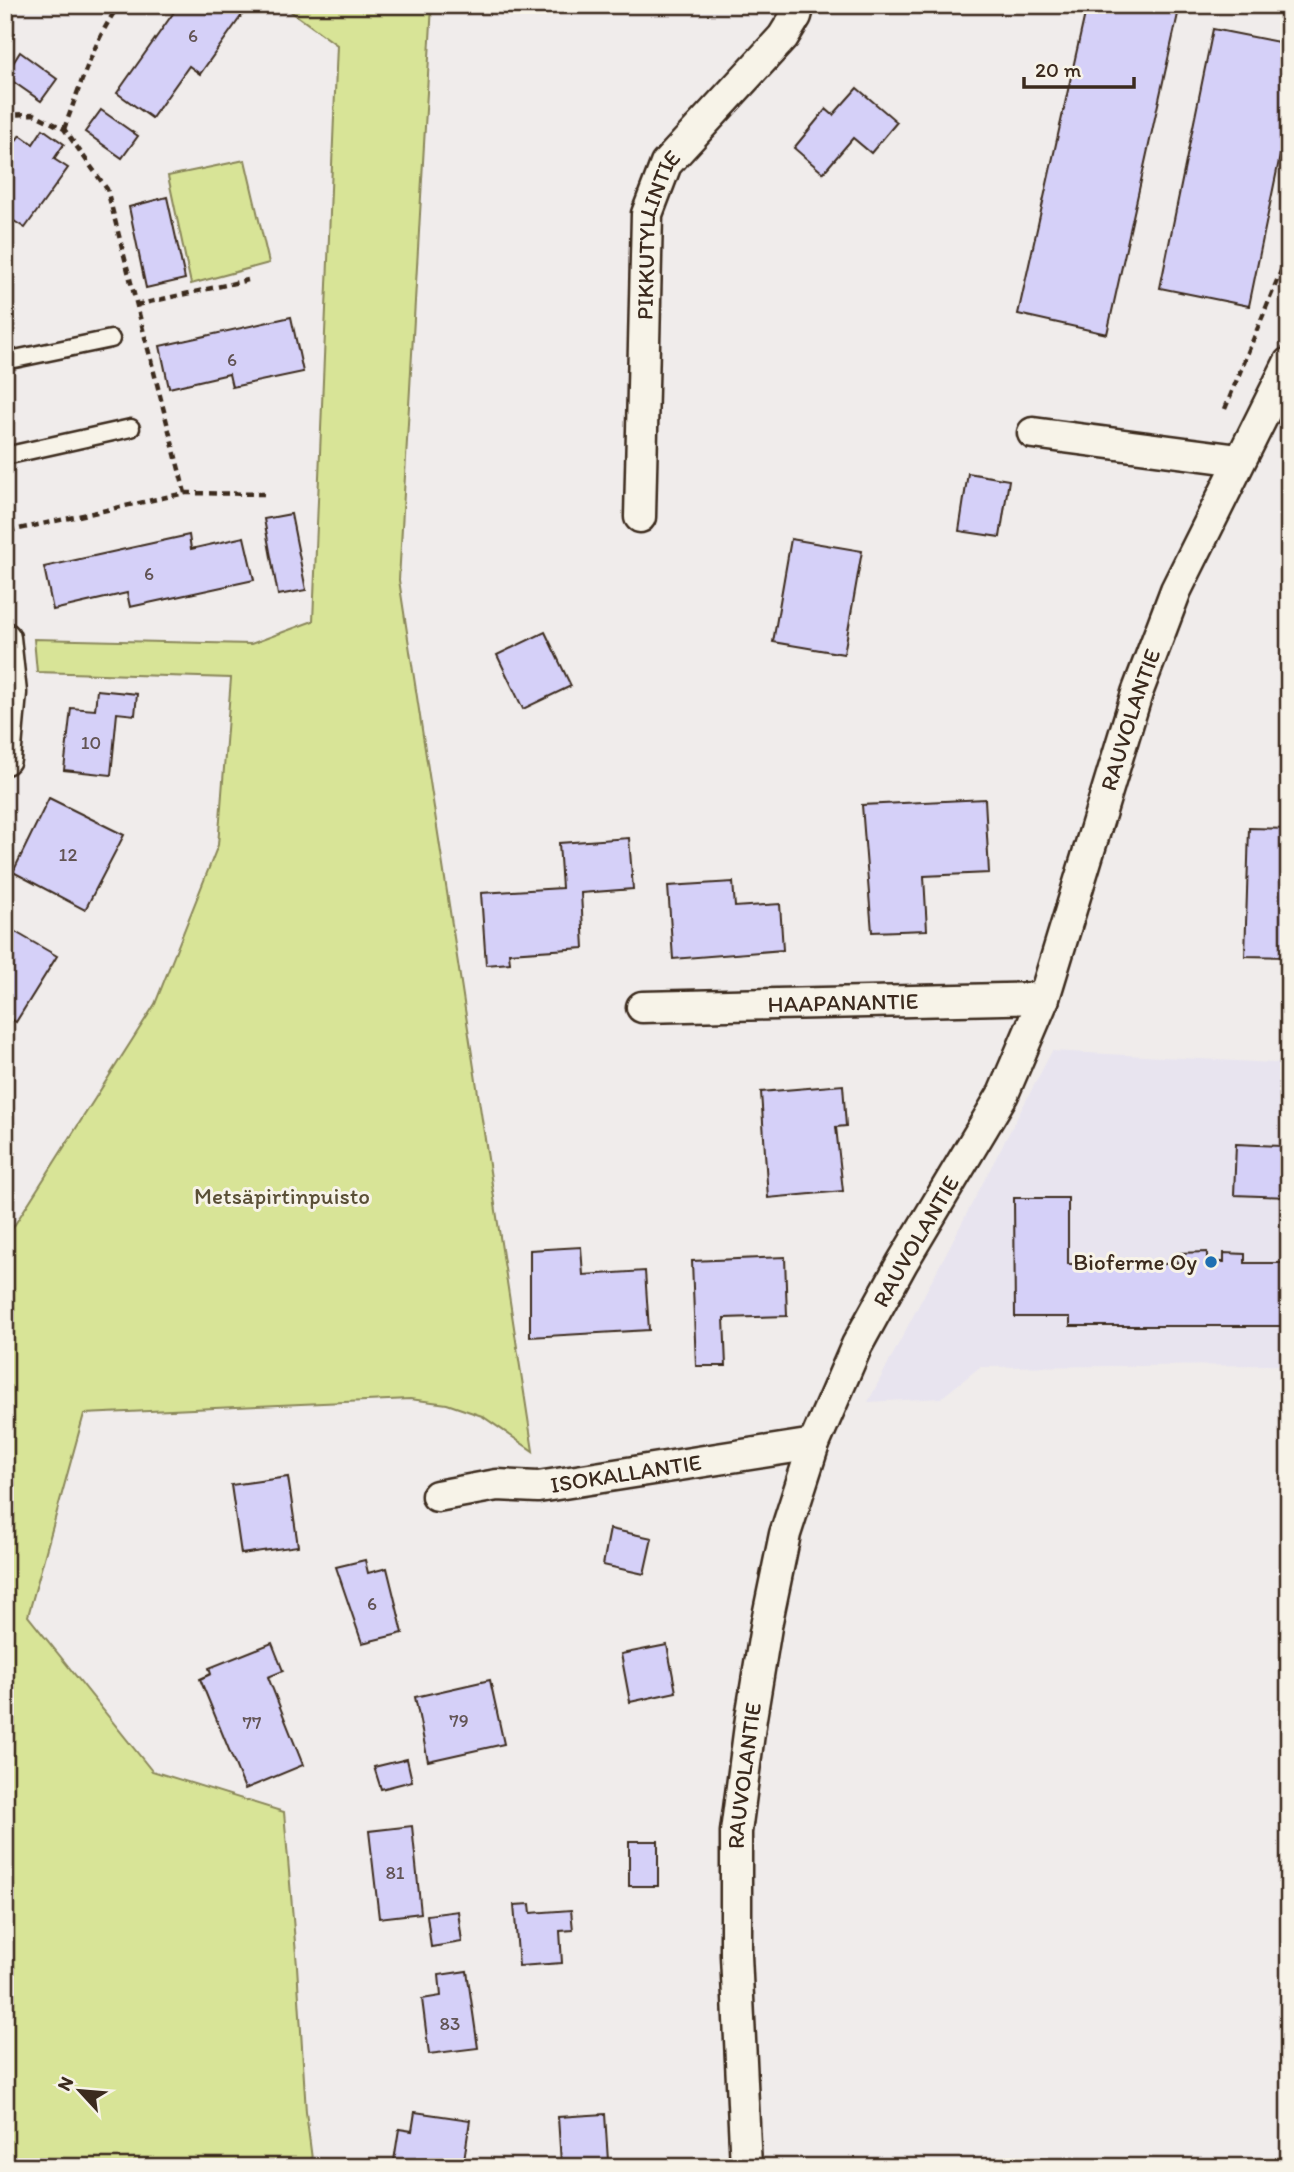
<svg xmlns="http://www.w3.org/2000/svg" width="1294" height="2172" font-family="Itim,sans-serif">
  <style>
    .built { fill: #e8e4ef }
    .green { fill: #d8e497; stroke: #8a875a; stroke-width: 2 }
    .building { fill: #d5d0f8; stroke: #3b2a1e; stroke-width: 2 }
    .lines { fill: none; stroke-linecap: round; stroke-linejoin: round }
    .service-casing { stroke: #3b2a1e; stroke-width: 21 }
    .minor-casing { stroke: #3b2a1e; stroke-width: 35 }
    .path { stroke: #3b2a1e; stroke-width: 4.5; stroke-dasharray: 7 5; stroke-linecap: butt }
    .service { stroke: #f7f3e8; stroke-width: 16 }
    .minor { stroke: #f7f3e8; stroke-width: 30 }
    .poi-dot { fill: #1f6fb2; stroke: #f7f3e8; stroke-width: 2.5 }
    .labels { text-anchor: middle; stroke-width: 6; stroke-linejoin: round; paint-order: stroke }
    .number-label { font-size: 19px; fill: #625454 }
    .street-label { font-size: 23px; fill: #3b2a1e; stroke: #f7f3e8 }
    .park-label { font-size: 23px; fill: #5a4f36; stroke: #f7f3e8 }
    .poi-label { font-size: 23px; fill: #3b2a1e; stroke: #f7f3e8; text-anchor: end }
  </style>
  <rect width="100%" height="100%" fill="#f0eceb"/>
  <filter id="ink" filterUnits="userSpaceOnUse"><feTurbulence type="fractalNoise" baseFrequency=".0143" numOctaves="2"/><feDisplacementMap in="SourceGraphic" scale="14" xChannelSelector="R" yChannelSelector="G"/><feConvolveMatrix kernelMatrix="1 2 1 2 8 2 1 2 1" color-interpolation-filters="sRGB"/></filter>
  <g filter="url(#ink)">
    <path class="built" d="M1052 1051 1274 1063 1289 1060V1365L980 1367 941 1398 868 1402Z"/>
    <g class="green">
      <path d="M282 5H432L399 580 533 1451 482 1416 447 1404 410 1399 84 1414 28 1616 152 1771 284 1812 297 1966 306 2112 313 2167H5V1240L155 1004 218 845 231 678 37 672 34 639 251 644 313 621 337 45Z"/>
      <path d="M245 160 269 263 191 284 168 176Z"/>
    </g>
    <g class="building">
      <path d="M179 5H249L200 74 189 66 152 118 117 93Z"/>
      <path d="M1087 5H1180L1107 334 1018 314Z"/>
      <path d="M1213 29 1289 44V112L1249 306 1160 288Z"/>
      <path d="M20 52 57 79 41 101 5 76Z"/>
      <path d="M857 88 897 122 871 153 853 138 823 173 794 148 826 109 833 115Z"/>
      <path d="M101 110 138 136 122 158 85 132Z"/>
      <path d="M43 129 64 144 54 159 68 168 25 228 14 221 5 233V156L20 135 33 144Z"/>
      <path d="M167 197 185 279 146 288 129 207Z"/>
      <path d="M291 317 303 372 232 387 229 374 169 388 160 346Z"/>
      <path d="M968 473 1009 480 1000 537 959 531Z"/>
      <path d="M291 514 306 590 278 595 264 519Z"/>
      <path d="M189 535 191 549 244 537 254 580 130 607 127 593 53 610 44 567Z"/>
      <path d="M791 539 862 551 844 654 773 642Z"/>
      <path d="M545 632 571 686 523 709 497 655Z"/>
      <path d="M97 690 137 694 135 715 117 713 111 775 64 770 71 708 95 710Z"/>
      <path d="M49 798 124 835 85 910 13 872Z"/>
      <path d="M985 799 989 873 924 876 927 930 872 932 862 805Z"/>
      <path d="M1249 828 1289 829V957L1245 956Z"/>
      <path d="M629 838 633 889 581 893 584 948 509 953 510 963 486 965 481 893 562 888 559 843Z"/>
      <path d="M733 882 735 907 780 904 783 950 673 959 668 886Z"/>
      <path d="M5 926 57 956 16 1022 5 1015Z"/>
      <path d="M843 1085 846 1126 836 1127 843 1191 768 1198 761 1092Z"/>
      <path d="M1236 1144 1282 1146 1281 1178H1289V1197L1234 1195Z"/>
      <path d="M1014 1198H1068V1264H1177V1253L1207 1252V1262H1224V1253L1245 1254V1263H1289V1326H1070V1317H1015Z"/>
      <path d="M581 1247 583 1275 645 1271 649 1330 530 1337V1250Z"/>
      <path d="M785 1257 787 1316 724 1318 726 1366H696L692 1261Z"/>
      <path d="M288 1477 298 1546 241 1554 231 1485Z"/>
      <path d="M610 1529 652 1538 644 1574 603 1565Z"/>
      <path d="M365 1560 368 1573 387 1568 403 1633 362 1643 336 1567Z"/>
      <path d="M272 1643 283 1671 268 1677 303 1765 245 1789 200 1679 211 1674 209 1668Z"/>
      <path d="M667 1645 676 1692 630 1702 621 1654Z"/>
      <path d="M490 1680 504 1744 428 1761 415 1697Z"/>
      <path d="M407 1759 412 1781 381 1789 374 1767Z"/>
      <path d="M412 1826 421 1913 379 1918 369 1831Z"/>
      <rect x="629" y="1841" width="29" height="45"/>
      <path d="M530 1904 531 1913 571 1910 573 1930 560 1931 562 1963 519 1966 514 1905Z"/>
      <path d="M458 1911 462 1942 431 1947 427 1915Z"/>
      <path d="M467 1971 478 2048 429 2054 422 1999 441 1996 439 1975Z"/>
      <path d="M415 2112 470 2120 463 2167H393L399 2129 412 2131Z"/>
      <path d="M605 2114 608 2161 561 2163 558 2117Z"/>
    </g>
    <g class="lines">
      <defs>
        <g id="service">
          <path d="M5 361 111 339"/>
          <path d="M5 456 131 428"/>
        </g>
        <g id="minor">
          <path d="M1033 433 1239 460"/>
          <path id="s1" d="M640 517 647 214 666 164 783 37 796 16 799 5"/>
          <path d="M5 638 11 693 5 759"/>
          <path id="s2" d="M642 1007 1044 998"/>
          <path id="s3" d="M437 1496 497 1485 538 1487 814 1444"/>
          <path id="s4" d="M746 2167 736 1955V1832L751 1718 767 1621 785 1534 814 1444 857 1345 902 1263 1003 1094 1044 998 1137 693 1176 590 1289 363"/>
        </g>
      </defs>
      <use href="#service" class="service-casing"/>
      <use href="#minor" class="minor-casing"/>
      <g class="path">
        <path d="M5 115 34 114 64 129 107 189 185 493 5 532"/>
        <path d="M64 129C80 87 93 42 119 5"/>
        <path d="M136 305 248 280"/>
        <path d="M1225 409 1289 251"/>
        <path d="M185 493 265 494"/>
      </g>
      <use href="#service" class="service"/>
      <use href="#minor" class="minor"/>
    </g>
  </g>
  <circle class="poi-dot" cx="1211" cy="1262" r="7"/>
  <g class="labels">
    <g class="number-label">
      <text x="193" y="42">6</text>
      <text x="232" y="366">6</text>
      <text x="149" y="580">6</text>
      <text x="91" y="749">10</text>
      <text x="68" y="861">12</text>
      <text x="372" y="1610">6</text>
      <text x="459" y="1727">79</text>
      <text x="252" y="1729">77</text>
      <text x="395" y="1879">81</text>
      <text x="450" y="2030">83</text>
    </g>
    <g class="street-label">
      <text dy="8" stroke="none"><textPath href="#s1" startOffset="284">PIKKUTYLLINTIE</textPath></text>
      <text dy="8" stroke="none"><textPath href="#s4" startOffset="1526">RAUVOLANTIE</textPath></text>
      <text dy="8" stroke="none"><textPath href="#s2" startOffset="201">HAAPANANTIE</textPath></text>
      <text dy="8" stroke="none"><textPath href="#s4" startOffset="959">RAUVOLANTIE</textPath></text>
      <text dy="8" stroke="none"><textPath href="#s3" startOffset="191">ISOKALLANTIE</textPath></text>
      <text dy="8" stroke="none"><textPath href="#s4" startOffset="392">RAUVOLANTIE</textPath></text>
    </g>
    <g class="park-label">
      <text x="282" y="1204">Metsäpirtinpuisto</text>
    </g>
    <g class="poi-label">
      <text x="1197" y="1270">Bioferme Oy</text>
    </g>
  </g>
  <rect width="1294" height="2172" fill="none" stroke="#f7f3e8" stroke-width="28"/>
  <rect x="14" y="14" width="1266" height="2144" fill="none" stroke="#3b2a1e" stroke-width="2.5" filter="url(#ink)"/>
  <g transform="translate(80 2091) rotate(296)" stroke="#f7f3e8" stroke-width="5" paint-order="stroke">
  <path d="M0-5L12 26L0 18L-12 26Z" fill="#3b2a1e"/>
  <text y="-10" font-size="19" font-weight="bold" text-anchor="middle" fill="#3b2a1e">N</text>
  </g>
  <path d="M1024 77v10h110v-10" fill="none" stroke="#3b2a1e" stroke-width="3.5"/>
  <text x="1035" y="77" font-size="21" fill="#3b2a1e" stroke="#f7f3e8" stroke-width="5" paint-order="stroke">20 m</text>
</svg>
